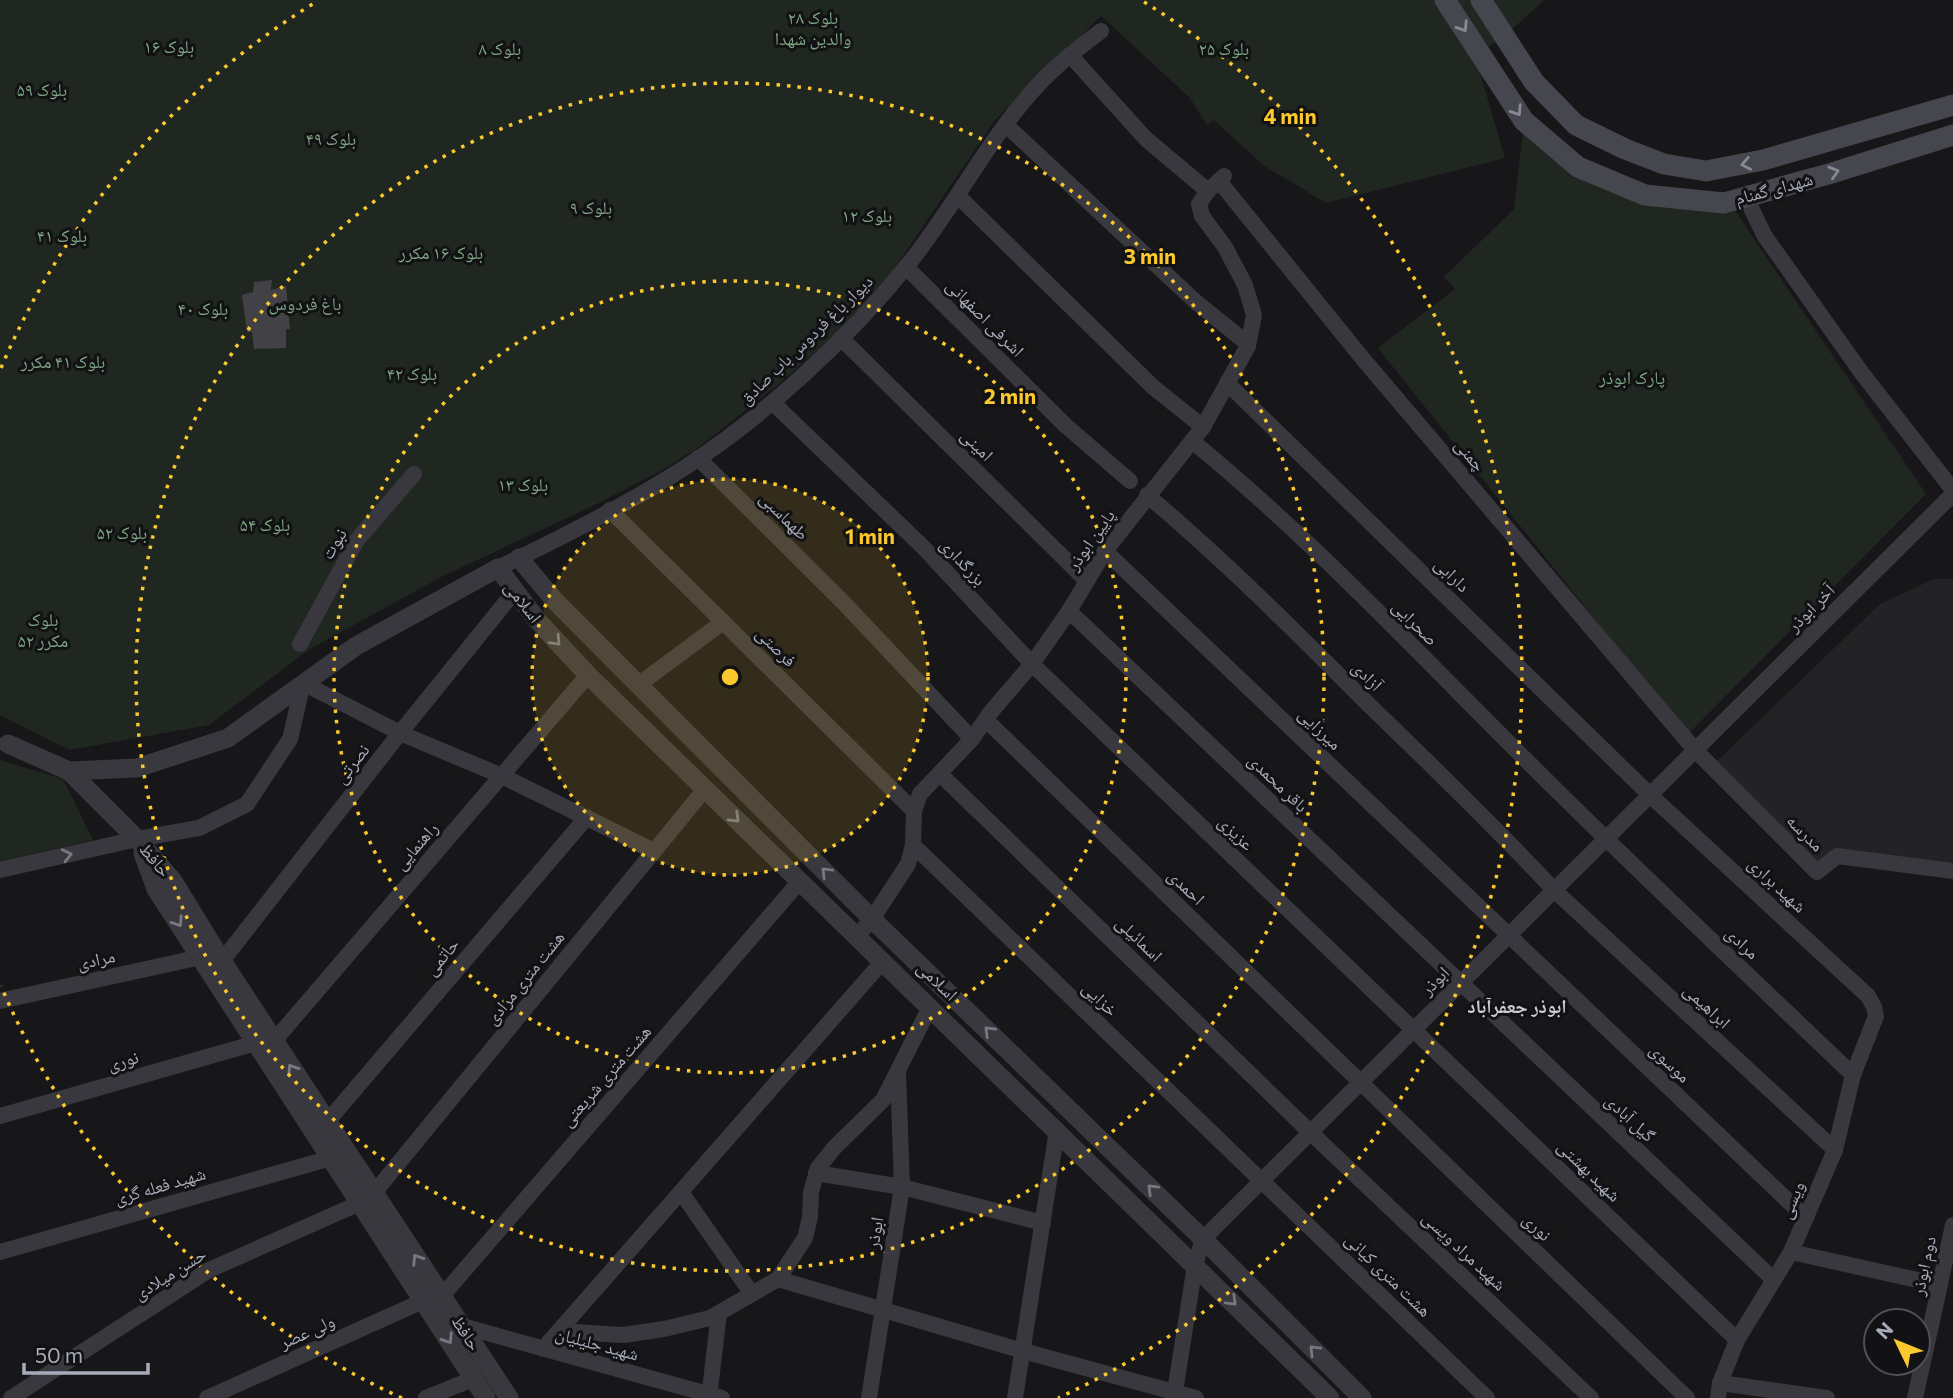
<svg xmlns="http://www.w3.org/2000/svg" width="1953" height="1398" font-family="Commissioner,'Noto Naskh Arabic',sans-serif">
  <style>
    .built { fill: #232326 }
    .green { fill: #1f2720 }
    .building { fill: #414146 }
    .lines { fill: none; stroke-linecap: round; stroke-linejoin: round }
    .minor { stroke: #38383e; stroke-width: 16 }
    .tertiary { stroke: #38383e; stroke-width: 19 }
    .secondary { stroke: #46474e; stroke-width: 21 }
    .oneway { stroke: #868994 }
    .oneway2 { stroke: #767882 }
    .ring { fill: none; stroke: #fbc92d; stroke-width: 3.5; stroke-dasharray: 3.5 7 }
    .labels { text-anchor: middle; stroke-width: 6; stroke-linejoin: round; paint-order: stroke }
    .park-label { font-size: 18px; fill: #7ea684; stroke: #121214 }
    .street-label { font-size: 18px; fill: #a8acba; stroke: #121214 }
    .neighbourhood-label { font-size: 19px; font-weight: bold; fill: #caccd5; stroke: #121214 }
    .centre { fill: #fbc92d; stroke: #121214; stroke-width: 3.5 }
    .ring-label { font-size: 21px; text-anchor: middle; font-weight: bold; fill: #fbc92d; stroke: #121214; stroke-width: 6; stroke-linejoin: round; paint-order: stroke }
  </style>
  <rect width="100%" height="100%" fill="#171719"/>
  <path class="built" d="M1934 579H1953V864H1819L1717 761 1880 604Z"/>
  <g class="green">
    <path d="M0 0H1544L1505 36 1475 56 1505 158 1326 203 1263 165 1214 120 1207 125 1190 98 1101 16 995 120 888 278 828 341 780 383 699 447 664 469 595 505 445 575 310 649 209 725 69 750 0 715Z"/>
    <path d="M1523 132 1621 195 1734 209 1926 494 1687 735 1378 348 1455 289 1444 277 1514 209Z"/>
    <path d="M0 760 63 779 93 840 0 862Z"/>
  </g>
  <path class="building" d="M272 280 271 290 286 286 290 329H286V348L254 349 252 332H247L242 295 253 292 254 282Z"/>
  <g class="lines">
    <g class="minor">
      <path d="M1070 55 1146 139 1208 191"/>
      <path d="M1006 125 1196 302 1248 344"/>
      <path d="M1219 181 1363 359 1695 750 1817 872 1837 856 1953 871"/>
      <path d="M958 196 1153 387 1203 427"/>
      <path d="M1746 197 1764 235 1861 372 1953 490"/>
      <path d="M906 267 1065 425 1130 481"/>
      <path d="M841 338 1086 580"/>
      <path d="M1227 383 1650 795 1868 996 1874 1007 1876 1016 1853 1075 1835 1150 1791 1252 1737 1340 1720 1383 1718 1398"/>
      <path d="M773 403 924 548 1032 664 1737 1340"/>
      <path d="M1192 441C1311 538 1416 651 1525 759 1632 866 1743 970 1853 1075"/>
      <path d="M698 458 843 602 972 739"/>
      <path d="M1147 495C1224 560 1294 630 1365 701 1429 763 1493 825 1554 890L1835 1150"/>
      <path d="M610 510 914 811"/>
      <path d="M1105 551 1806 1218"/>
      <path d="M498 568C561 538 625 506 684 468 764 417 851 336 910 262 955 206 988 139 1037 86 1056 65 1078 48 1101 31"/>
      <path d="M1069 611 1774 1280"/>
      <path d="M300 644 357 540 414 474"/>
      <path d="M638 685 723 622"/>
      <path d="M986 720 1687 1398"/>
      <path d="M940 774 1310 1132 1591 1398"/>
      <path d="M913 845 1487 1398"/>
      <path d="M0 870 137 839 199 828 247 804 290 739 303 683 400 733 502 776 654 851"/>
      <path d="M857 936 872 919 908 864 913 845 914 811 920 794 972 739 990 713 1032 664 1069 611 1105 551 1203 427 1248 346 1254 315 1245 285 1225 247 1202 216 1199 204 1208 191 1224 176"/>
      <path d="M222 961 400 733 514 592"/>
      <path d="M0 1001 201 957"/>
      <path d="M274 1041 588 675"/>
      <path d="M0 1116 256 1043"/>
      <path d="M327 1122 587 817"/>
      <path d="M816 1173 902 1187 1043 1223"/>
      <path d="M681 1192 752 1294"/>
      <path d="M374 1193 705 789"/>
      <path d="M0 1252 331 1158"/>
      <path d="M1791 1252 1940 1285"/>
      <path d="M778 1279 805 1238 810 1217 811 1192 818 1168 834 1148 883 1100 930 1007"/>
      <path d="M442 1296 800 881"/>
      <path d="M462 1326 722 1398"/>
      <path d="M559 1331 623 1335 664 1329 710 1318 778 1279 1023 1351 1196 1398"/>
      <path d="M543 1349 883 961"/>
      <path d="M1720 1383 1827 1398"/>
      <path d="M11 1398 209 1270 360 1203"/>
      <path d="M207 1398 423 1301"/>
      <path d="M426 1398 473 1379"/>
      <path d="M709 1398 719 1313"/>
      <path d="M869 1398 902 1187 898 1072"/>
      <path d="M1015 1398 1057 1130"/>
      <path d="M1174 1398 1195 1265 1203 1239 1953 494"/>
      <path d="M1915 1398 1953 1225"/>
    </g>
    <g class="tertiary">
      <path d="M519 558 556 602 872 919 1203 1239 1362 1398"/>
      <path d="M8 744 69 771 137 768 228 738 356 646 498 568 537 620 588 675 1330 1398"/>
      <path d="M69 771 137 839 173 881 222 961 509 1398"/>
      <path d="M143 853 156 889 486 1398"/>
    </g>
    <g class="secondary">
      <path d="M1445 0 1524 121 1578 167 1645 195 1724 203 1832 173 1953 135"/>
      <path d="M1481 0 1534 82 1576 125 1625 149 1664 164 1706 171 1763 160 1953 105"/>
    </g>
  </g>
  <defs><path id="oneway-chevron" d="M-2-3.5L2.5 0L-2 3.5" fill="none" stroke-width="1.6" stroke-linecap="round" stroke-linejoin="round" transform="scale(1.75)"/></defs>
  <g class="oneway">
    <use href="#oneway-chevron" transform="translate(1463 27) rotate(57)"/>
    <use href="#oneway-chevron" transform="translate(1517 111) rotate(57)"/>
    <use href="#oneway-chevron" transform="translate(1746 164) rotate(169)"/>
    <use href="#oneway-chevron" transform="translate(1834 172) rotate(-17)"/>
  </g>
  <g class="oneway2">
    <use href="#oneway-chevron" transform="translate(556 641) rotate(47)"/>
    <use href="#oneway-chevron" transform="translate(735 818) rotate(44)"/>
    <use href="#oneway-chevron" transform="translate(67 855) rotate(-13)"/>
    <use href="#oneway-chevron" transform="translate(826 872) rotate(-135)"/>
    <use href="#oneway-chevron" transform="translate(178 922) rotate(57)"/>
    <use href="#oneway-chevron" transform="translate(989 1031) rotate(-136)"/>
    <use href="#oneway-chevron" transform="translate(292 1069) rotate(-123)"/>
    <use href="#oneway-chevron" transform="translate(1152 1189) rotate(-136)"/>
    <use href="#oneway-chevron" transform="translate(417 1259) rotate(-123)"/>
    <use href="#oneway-chevron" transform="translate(1232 1301) rotate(44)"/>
    <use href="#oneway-chevron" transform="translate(448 1339) rotate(57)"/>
    <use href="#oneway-chevron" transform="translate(1314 1350) rotate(-135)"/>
  </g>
  <circle cx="730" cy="677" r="198" fill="#fbc92d" fill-opacity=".12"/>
  <g class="ring">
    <circle cx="730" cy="677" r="198"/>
    <circle cx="730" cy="677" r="396"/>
    <circle cx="730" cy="677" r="594"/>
    <path d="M402 1398A792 792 0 0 1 1 986M1 368A792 792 0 0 1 316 2M1144 2A792 792 0 0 1 1058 1398"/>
  </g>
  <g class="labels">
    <g class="park-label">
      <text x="813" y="24">بلوک ۲۸<tspan x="813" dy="21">والدین شهدا</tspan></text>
      <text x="169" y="53">بلوک ۱۶</text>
      <text x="500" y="55">بلوک ۸</text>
      <text x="1224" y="55">بلوک ۲۵</text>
      <text x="42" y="96">بلوک ۵۹</text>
      <text x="331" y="145">بلوک ۴۹</text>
      <text x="591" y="214">بلوک ۹</text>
      <text x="867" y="222">بلوک ۱۲</text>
      <text x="62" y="242">بلوک ۴۱</text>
      <text x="441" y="259">بلوک ۱۶ مکرر</text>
      <text x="305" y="310">باغ فردوس</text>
      <text x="203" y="315">بلوک ۴۰</text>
      <text x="63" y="368">بلوک ۴۱ مکرر</text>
      <text x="412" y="380">بلوک ۴۲</text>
      <text x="1632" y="384">پارک ابوذر</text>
      <text x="523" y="491">بلوک ۱۳</text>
      <text x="265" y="531">بلوک ۵۴</text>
      <text x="122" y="539">بلوک ۵۲</text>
      <text x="43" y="626">بلوک<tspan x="43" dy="21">۵۲ مکرر</tspan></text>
    </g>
    <g class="street-label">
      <text transform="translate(1774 189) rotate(-15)" y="6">شهدای گمنام</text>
      <text transform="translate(985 318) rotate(45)" y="6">اشرفی اصفهانی</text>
      <text transform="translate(806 340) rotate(-44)" y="6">دیوار باغ فردوس باب صادق</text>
      <text transform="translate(977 445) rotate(45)" y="6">امینی</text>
      <text transform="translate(1470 455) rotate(50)" y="6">چمنی</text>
      <text transform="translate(784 516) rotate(45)" y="6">طهماسبی</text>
      <text transform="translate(1091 540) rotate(-55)" y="6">پایین ابوذر</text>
      <text transform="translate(334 544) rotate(-59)" y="6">نبوت</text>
      <text transform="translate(963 562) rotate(47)" y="6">بزرگداری</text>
      <text transform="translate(1452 575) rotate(44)" y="6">دارابی</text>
      <text transform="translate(523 602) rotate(52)" y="6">اسلامی</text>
      <text transform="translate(1811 608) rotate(-45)" y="6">آخر ابوذر</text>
      <text transform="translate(1415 623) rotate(45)" y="6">صحرایی</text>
      <text transform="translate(776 647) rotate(45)" y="6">فرصتی</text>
      <text transform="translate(1367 676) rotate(45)" y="6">آزادی</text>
      <text transform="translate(1320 729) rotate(44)" y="6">میرزایی</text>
      <text transform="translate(352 764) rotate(-52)" y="6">نصرتی</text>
      <text transform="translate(1278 783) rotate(44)" y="6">باقر محمدی</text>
      <text transform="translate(1236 833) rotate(44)" y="6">عزیزی</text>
      <text transform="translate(1805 833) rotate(45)" y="6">مدرسه</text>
      <text transform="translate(416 846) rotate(-49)" y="6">راهنمایی</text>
      <text transform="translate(155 860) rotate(50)" y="6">حافظ</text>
      <text transform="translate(1777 885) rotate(43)" y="6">شهید براری</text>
      <text transform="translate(1186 887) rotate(44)" y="6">احمدی</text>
      <text transform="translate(1139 939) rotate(44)" y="6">اسمائیلی</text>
      <text transform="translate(1742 943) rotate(43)" y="6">مرادی</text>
      <text transform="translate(442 957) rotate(-50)" y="6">حاتمی</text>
      <text transform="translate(96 960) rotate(-12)" y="6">مرادی</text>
      <text transform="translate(525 978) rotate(-51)" y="6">هشت متری مرادی</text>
      <text transform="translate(937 981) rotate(44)" y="6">اسلامی</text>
      <text transform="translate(1435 981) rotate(-45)" y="6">ابوذر</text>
      <text transform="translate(1100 999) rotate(44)" y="6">خزایی</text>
      <text transform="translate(1707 1006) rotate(43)" y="6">ابراهیمی</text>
      <text transform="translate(123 1061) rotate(-16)" y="6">نوری</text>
      <text transform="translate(1670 1063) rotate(44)" y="6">موسوی</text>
      <text transform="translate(606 1076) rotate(-49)" y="6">هشت متری شریعتی</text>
      <text transform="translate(1630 1118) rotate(43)" y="6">گیل آبادی</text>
      <text transform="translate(1589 1171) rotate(44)" y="6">شهید بهشتی</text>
      <text transform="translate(160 1186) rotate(-16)" y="6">شهید فعله گری</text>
      <text transform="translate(1792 1200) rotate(-67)" y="6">ویسی</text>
      <text transform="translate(1537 1227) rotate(44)" y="6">نوری</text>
      <text transform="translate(875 1233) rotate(-81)" y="6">ابوذر</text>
      <text transform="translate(1464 1251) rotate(43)" y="6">شهید مراد ویسی</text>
      <text transform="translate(1924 1266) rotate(-78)" y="6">دوم ابوذر</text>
      <text transform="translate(170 1274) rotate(-32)" y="6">حسن میلادی</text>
      <text transform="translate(1388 1275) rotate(44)" y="6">هشت متری کیانی</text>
      <text transform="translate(307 1332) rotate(-24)" y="6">ولی عصر</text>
      <text transform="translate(466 1333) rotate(57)" y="6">حافظ</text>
      <text transform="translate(597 1344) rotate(15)" y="6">شهید جلیلیان</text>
    </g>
    <g class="neighbourhood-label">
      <text x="1517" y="1013">ابوذر جعفرآباد</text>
    </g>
  </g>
  <circle cx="730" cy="677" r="10" class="centre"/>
  <g class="ring-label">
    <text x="1290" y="124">4 min</text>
    <text x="1150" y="264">3 min</text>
    <text x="1010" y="404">2 min</text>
    <text x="870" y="544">1 min</text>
  </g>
  <g transform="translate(1897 1342) rotate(313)"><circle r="33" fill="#121214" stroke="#4e5056" stroke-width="2"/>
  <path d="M0-5L12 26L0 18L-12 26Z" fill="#fbc92d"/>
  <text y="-10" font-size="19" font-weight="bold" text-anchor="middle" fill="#a8acba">N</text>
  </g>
  <path d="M24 1363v10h124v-10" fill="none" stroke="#a8acba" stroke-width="3.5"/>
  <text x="35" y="1363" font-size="21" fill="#a8acba" stroke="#121214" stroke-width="5" paint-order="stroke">50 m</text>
</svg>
